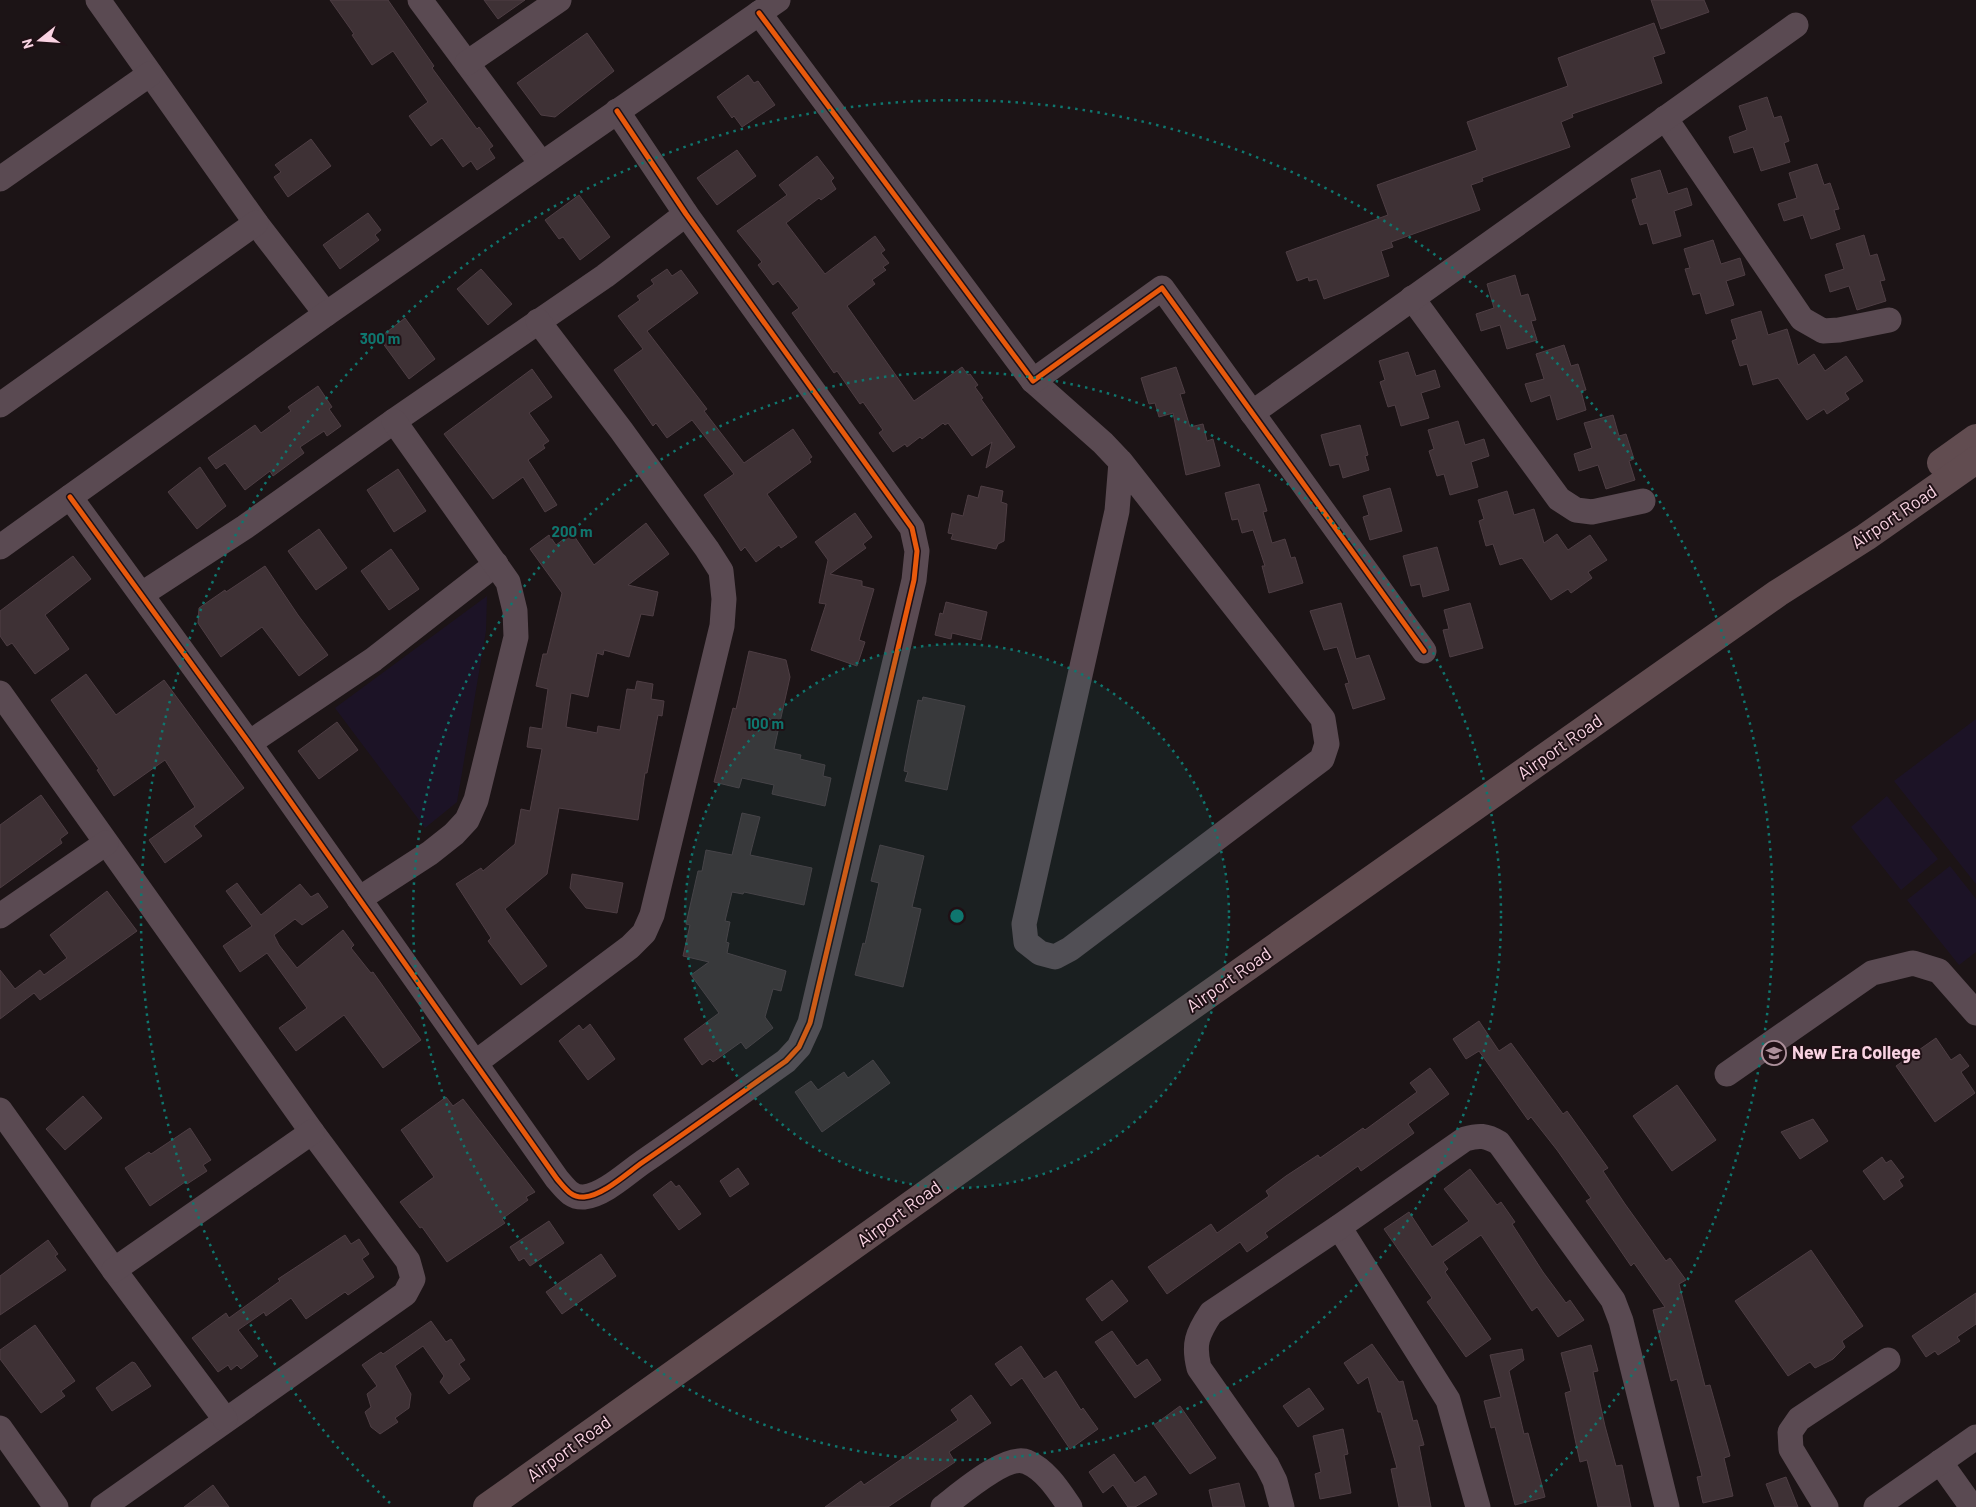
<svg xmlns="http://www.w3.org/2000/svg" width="1976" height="1507" font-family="Barlow,sans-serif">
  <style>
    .green { fill: #1c1326 }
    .building { fill: #3e3135; stroke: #4e3e44 }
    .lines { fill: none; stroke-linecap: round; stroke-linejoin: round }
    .minor { stroke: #5a4a52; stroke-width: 25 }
    .major { stroke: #614c50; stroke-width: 28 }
    .cycleway-casing { stroke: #1f1015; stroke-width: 8 }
    .cycleway { stroke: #e8590c; stroke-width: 5 }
    .ring { fill: none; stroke: #0f766e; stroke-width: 2.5; stroke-dasharray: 2.5 5 }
    .labels { text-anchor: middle; stroke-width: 4; stroke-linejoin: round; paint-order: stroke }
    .street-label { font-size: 18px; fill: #f9d3e2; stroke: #1f1015 }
    .poi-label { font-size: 18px; font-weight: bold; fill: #f9d3e2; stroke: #1f1015; text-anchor: start }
    .centre { fill: #0f766e; stroke: #1f1015; stroke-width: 2.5 }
    .ring-label { font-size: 15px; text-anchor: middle; font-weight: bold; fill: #0f766e; stroke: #1f1015; stroke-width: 4; stroke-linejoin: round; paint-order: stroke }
  </style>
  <rect width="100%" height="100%" fill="#1c1416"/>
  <g class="green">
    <path d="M487 596 486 631 457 802 425 828 335 708Z"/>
    <path d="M1976 719V884L1894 781Z"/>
    <path d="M1887 796 1938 859 1901 890 1851 827Z"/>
    <path d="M1950 866 1976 899V952L1959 965 1907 900Z"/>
  </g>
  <g class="building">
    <path d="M330 0H388L434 66 432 68 477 129 479 127 493 146 489 149 495 158 477 170 471 161 463 167 442 138 431 146 409 116 428 102 393 51 372 65 352 35 354 34Z"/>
    <path d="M484 0H525L498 19Z"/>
    <path d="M1651 0H1704L1709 12 1661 29Z"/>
    <path d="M1654 23 1665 53 1653 57 1662 83 1572 114 1573 117 1561 122 1570 147 1482 178 1483 181 1471 185 1480 210 1391 242 1393 247 1381 251 1389 276 1324 299 1317 279 1309 281 1308 277 1297 281 1286 252 1388 215 1377 185 1477 150 1467 122 1568 86 1558 58Z"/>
    <path d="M587 33 614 71 555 117 541 115 517 83Z"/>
    <path d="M748 75 754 83 758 81 775 105 742 127 734 116 732 118 717 97Z"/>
    <path d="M1767 97 1774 118 1781 116 1789 141 1784 143 1790 162 1761 171 1753 147 1734 153 1729 137 1747 130 1739 106Z"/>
    <path d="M311 139 331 166 288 197 274 177 281 172 275 165Z"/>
    <path d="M737 150 756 176 717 205 697 178Z"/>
    <path d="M817 156 834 178 831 181 836 189 821 200 819 198 786 223 825 274 875 236 885 250 881 253 889 263 883 267 886 270 872 280 875 284 847 306 914 401 962 367 968 375 970 374 978 385 975 387 983 398 981 399 1015 447 986 468 992 442 972 456 948 423 945 425 943 423 922 439 920 437 907 447 905 444 893 452 879 433 883 430 863 402 860 404 837 371 834 373 792 313 799 308 778 281 773 285 758 265 762 262 737 231 787 195 779 185Z"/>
    <path d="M1817 164 1824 185 1830 183 1839 209 1834 210 1840 229 1811 239 1803 215 1784 221 1778 204 1797 198 1789 173Z"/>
    <path d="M1660 170 1668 194 1687 188 1692 205 1674 211 1681 236 1653 244 1647 223 1640 225 1632 200 1637 198 1631 179Z"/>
    <path d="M579 195 610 237 580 260 563 237 559 239 545 220Z"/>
    <path d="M368 213 381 230 375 235 379 240 340 269 323 245Z"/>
    <path d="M1864 235 1870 256 1877 254 1885 280 1880 281 1886 301 1857 310 1849 286 1830 292 1825 275 1844 269 1836 244Z"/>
    <path d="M1713 240 1721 264 1740 258 1745 275 1726 281 1734 305 1706 314 1700 293 1693 295 1685 269 1690 268 1684 249Z"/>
    <path d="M481 269 512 304 488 325 457 289Z"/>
    <path d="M667 269 672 276 681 270 698 293 647 331 707 409 704 411 744 463 793 429 812 457 809 459 811 462 767 494 797 537 781 548 779 545 756 562 745 547 741 551 704 495 734 474 692 420 667 438 656 423 653 426 614 370 643 349 618 316 640 300 637 296 654 284 651 280Z"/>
    <path d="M1515 275 1521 296 1528 294 1536 320 1531 321 1537 340 1507 349 1500 325 1481 331 1476 314 1494 308 1487 284Z"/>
    <path d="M1761 311 1768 335 1787 329 1798 365 1814 354 1825 371 1846 356 1863 381 1845 393 1849 399 1827 414 1824 409 1807 420 1778 378 1753 385 1747 364 1740 366 1732 341 1737 339 1731 320Z"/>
    <path d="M405 318 435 359 409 379 379 338Z"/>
    <path d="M1564 345 1571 366 1578 364 1586 390 1581 391 1586 410 1557 420 1550 395 1531 402 1525 384 1544 379 1536 354Z"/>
    <path d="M1408 352 1416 376 1435 370 1440 387 1421 393 1429 418 1401 426 1395 405 1388 407 1380 382 1385 380 1379 361Z"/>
    <path d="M1176 367 1185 393 1180 394 1190 427 1203 424 1207 441 1213 439 1220 466 1186 475 1173 413 1159 417 1155 403 1149 404 1141 378Z"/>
    <path d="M532 369 552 397 529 413 549 441 543 445 545 448 528 460 557 505 545 512 523 477 493 499 444 434Z"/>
    <path d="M318 386 332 407 329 409 341 426 327 436 324 431 300 447 304 453 273 476 270 471 245 490 225 463 216 469 208 458 255 425 261 433 291 411 288 407Z"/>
    <path d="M1613 415 1619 436 1626 434 1634 459 1629 461 1635 480 1606 489 1598 465 1579 471 1574 454 1592 448 1584 423Z"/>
    <path d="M1458 421 1465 445 1484 439 1489 456 1471 462 1478 487 1450 495 1444 474 1437 476 1429 451 1434 449 1428 430Z"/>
    <path d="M1360 425 1368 455 1365 456 1369 470 1343 478 1339 464 1330 466 1321 435Z"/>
    <path d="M200 467 226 506 197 529 168 492Z"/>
    <path d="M398 469 426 511 394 532 367 490Z"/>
    <path d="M1259 484 1267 511 1263 512 1272 543 1285 539 1291 558 1295 557 1303 583 1269 593 1262 566H1265L1253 530 1242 533 1238 519 1232 520 1225 493Z"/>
    <path d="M981 486 1003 491 1001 502 1007 504 1004 541 998 544 996 549 951 539 953 534 948 533 952 513 963 516 968 495 978 498Z"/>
    <path d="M1390 488 1402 531 1370 540 1363 517 1369 515 1363 496Z"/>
    <path d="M1507 491 1514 515 1534 509 1544 543 1557 534 1568 550 1590 535 1607 560 1588 572 1592 578 1571 593 1568 589 1551 600 1522 558 1500 565 1493 544 1486 546 1479 521 1484 519 1478 500Z"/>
    <path d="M855 513 872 537 863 544 866 548 830 574 862 581V586L874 589 859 640 865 642 857 666 811 650 826 604 819 603 828 560 815 542Z"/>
    <path d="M646 523 669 554 628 585 658 592 653 616 641 614 629 657 604 650 603 655 597 653 588 697 571 693 566 727 597 733 598 726 620 730 627 689 635 690 637 681 653 684 651 699 664 701 662 716 658 715 647 773H645L638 820 559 808 547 874 505 909 547 966 521 985 488 941 491 938 456 884 481 868 483 871 515 844 521 809 530 811 542 749 527 747 530 727 542 729 548 689 536 686 543 654H547L562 593 530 549 549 535 556 545 572 533 594 565Z"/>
    <path d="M319 529 347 568 316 590 288 551Z"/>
    <path d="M1437 547 1449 590 1423 597 1420 584 1411 586 1403 556Z"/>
    <path d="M391 549 419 589 389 610 361 571Z"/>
    <path d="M73 556 91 579 45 615 69 649 35 674 12 643 7 646 0 636V611Z"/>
    <path d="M265 566 298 615 328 655 299 676 262 627 221 657 198 623 199 608 225 590 226 592Z"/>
    <path d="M946 602 987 612 981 640 952 633 951 639 935 635 940 613 943 614Z"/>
    <path d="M1341 603 1356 659 1369 655 1385 699 1353 709 1345 684 1349 683 1337 647 1324 650 1310 611Z"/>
    <path d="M1470 603 1483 648 1450 657 1443 630 1449 629 1444 610Z"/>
    <path d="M749 651 786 660 790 677 774 749 801 755 800 759 825 765 823 776 831 778 825 806 772 794 774 785 742 778 739 788 714 782 733 708 736 709Z"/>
    <path d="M86 674 116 715 164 680 244 788 194 826 202 836 165 863 149 840 195 807 165 760 114 796 97 770 99 769 51 700Z"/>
    <path d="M923 697 965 706 947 790 905 781 908 772 904 771 907 754 918 700 922 701Z"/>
    <path d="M337 722 358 750 319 779 298 751Z"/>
    <path d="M41 795 68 833 60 839 62 843 0 888V825Z"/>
    <path d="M742 813 760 817 750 855 812 868 804 905 744 892 743 894 732 892 725 921 730 922 726 942 729 943 727 953 786 971 781 991 773 989 765 1017 773 1028 746 1049 741 1042 713 1062 710 1059 702 1065 684 1039 719 1013 691 975 709 962 683 956 690 925 686 924 698 871H702L706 850 732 855Z"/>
    <path d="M880 845 924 856 912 907 921 909 903 987 855 975 863 943 865 944 879 883 871 881Z"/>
    <path d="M572 874 623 883 617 913 586 908 570 888Z"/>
    <path d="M237 883 261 915 300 884 311 897 318 893 328 907 302 925 295 919 274 935 279 945 297 968 343 930 354 945 351 948 371 973 373 972 421 1040 383 1068 344 1015 296 1051 279 1028 307 1008 267 953 240 972 223 946 252 926 226 891Z"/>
    <path d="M107 891 137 931 40 1000 34 993 0 1019V970L15 989 40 970 44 975 67 958 50 935Z"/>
    <path d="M1479 1021 1499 1051 1511 1043 1563 1114 1567 1111 1608 1168 1603 1171 1625 1204 1666 1261 1670 1258 1686 1280 1679 1284 1705 1386 1710 1385 1730 1456 1724 1458 1733 1496 1703 1503 1697 1477 1702 1476 1677 1379 1671 1381 1653 1310 1665 1307 1634 1263 1631 1266 1616 1244 1586 1201 1591 1198 1557 1150 1531 1117 1528 1120 1479 1051 1466 1059 1453 1039Z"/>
    <path d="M590 1024 615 1059 588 1080 559 1041 579 1025 583 1030Z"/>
    <path d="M1936 1038 1951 1060 1960 1054 1969 1066 1961 1072 1975 1093 1935 1122 1896 1066Z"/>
    <path d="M873 1060 890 1083 822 1132 795 1092 811 1081 818 1090 844 1072 848 1078Z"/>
    <path d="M1430 1068 1449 1094 1408 1124 1414 1133 1361 1171 1358 1166 1265 1233 1268 1237 1247 1252 1240 1242 1167 1294 1148 1267 1211 1224 1217 1233 1269 1196 1266 1191 1286 1176 1318 1155 1320 1158 1363 1128 1365 1130 1417 1092 1410 1083Z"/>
    <path d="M1677 1085 1716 1140 1672 1171 1633 1116Z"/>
    <path d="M83 1096 102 1118 65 1150 46 1129Z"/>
    <path d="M446 1097 453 1106 463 1099 535 1192 526 1197 528 1200 502 1219 505 1223 447 1262 422 1227 420 1228 400 1202 434 1177 401 1130Z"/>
    <path d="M1813 1119 1828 1141 1800 1159 1781 1132Z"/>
    <path d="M190 1128 211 1160 203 1165 207 1171 187 1184 185 1182 150 1206 125 1168 149 1152 151 1154Z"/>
    <path d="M1882 1157 1886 1163 1891 1160 1904 1177 1899 1180 1903 1186 1884 1200 1863 1171Z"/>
    <path d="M738 1168 749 1184 730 1197 720 1181Z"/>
    <path d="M1470 1169 1497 1205 1501 1202 1515 1222 1512 1224 1543 1272 1566 1303 1570 1300 1584 1320 1558 1337 1537 1307 1532 1311 1481 1235 1443 1262 1448 1269 1445 1272 1491 1339 1466 1357 1427 1302 1432 1298 1384 1229 1409 1212 1432 1247 1469 1221 1444 1189Z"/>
    <path d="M671 1181 676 1187 679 1185 701 1214 679 1230 653 1195Z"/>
    <path d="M549 1221 564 1243 530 1266 524 1258 519 1261 510 1247Z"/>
    <path d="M345 1235 351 1244 359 1239 369 1254 362 1259 374 1277 348 1295 345 1292 306 1319 291 1298 266 1316 264 1312 238 1330 258 1356 241 1369 237 1365 231 1370 228 1365 218 1372 192 1338 226 1313 229 1318 280 1281 278 1279Z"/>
    <path d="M48 1240 58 1254 55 1256 66 1270 0 1315V1276Z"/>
    <path d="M1811 1250 1863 1326 1842 1341 1845 1347 1833 1359 1815 1368 1810 1362 1788 1376 1735 1301Z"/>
    <path d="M601 1254 616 1276 562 1314 546 1292Z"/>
    <path d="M1112 1280 1128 1301 1102 1321 1086 1299Z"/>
    <path d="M1976 1293V1324L1957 1337 1960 1341 1938 1355 1935 1351 1926 1357 1912 1336Z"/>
    <path d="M431 1321 446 1342 451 1339 465 1360 459 1364 470 1379 449 1394 440 1382 444 1376 423 1346 395 1366 411 1394 409 1408 395 1418 398 1422 380 1434 371 1427 365 1412 371 1407 367 1394 377 1386 362 1365 381 1352 383 1354Z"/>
    <path d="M35 1325 75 1381 61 1391 65 1396 41 1413 0 1359V1350Z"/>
    <path d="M1112 1331 1137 1366 1147 1359 1161 1380 1135 1398 1095 1342Z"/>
    <path d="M1372 1344 1399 1382 1403 1381 1413 1421 1417 1420 1424 1445 1419 1446 1431 1507H1399L1391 1469 1397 1468 1381 1412H1378L1368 1377 1358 1384 1344 1363Z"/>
    <path d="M1591 1345 1598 1371 1593 1372 1605 1426 1616 1466 1622 1465 1631 1507H1598L1587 1460 1580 1462 1565 1393 1571 1391 1561 1353Z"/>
    <path d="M1021 1346 1044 1379 1056 1371 1081 1410 1083 1408 1098 1429 1070 1449 1022 1378 1011 1386 995 1364Z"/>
    <path d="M1522 1349 1524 1360 1509 1371 1524 1434 1528 1433 1545 1497 1515 1505 1495 1427 1491 1428 1484 1401 1501 1397 1490 1355Z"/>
    <path d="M132 1362 135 1363 151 1386 112 1411 96 1388Z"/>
    <path d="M1309 1388 1324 1409 1298 1427 1283 1406Z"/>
    <path d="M971 1395 991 1423 949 1452 955 1462 888 1507H825L861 1481 864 1485 958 1420 951 1410Z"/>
    <path d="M1180 1406 1216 1458 1190 1474 1154 1425Z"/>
    <path d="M1343 1429 1348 1454 1344 1455 1351 1493 1320 1499 1315 1474 1321 1472 1313 1436Z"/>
    <path d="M1114 1454 1135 1483 1145 1476 1157 1494 1135 1507H1128L1113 1485 1103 1493 1089 1472Z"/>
    <path d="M1786 1477 1798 1507H1775L1766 1484Z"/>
    <path d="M1239 1483 1245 1507H1213L1209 1490Z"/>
    <path d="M213 1485 229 1507H184Z"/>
  </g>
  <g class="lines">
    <g class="minor">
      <path d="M98 0 256 223 326 314"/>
      <path d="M420 0 541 163"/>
      <path d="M759 13 1033 381 1103 443 1121 462 1117 511 1024 924 1026 942 1040 953 1055 957 1070 949 1322 759 1327 744 1323 719 1121 462"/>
      <path d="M467 63 559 0"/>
      <path d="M1665 118 1802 319 1823 331 1839 330 1889 320"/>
      <path d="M0 179 150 74"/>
      <path d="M1412 298 1559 499 1576 510 1592 512 1643 501"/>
      <path d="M1033 381 1162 288 1424 651"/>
      <path d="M0 405 256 223"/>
      <path d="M1252 413 1796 25"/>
      <path d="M70 497 249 743 557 1179C565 1188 571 1198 584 1197 604 1195 627 1173 643 1162 691 1129 738 1095 786 1061L799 1047 810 1023 914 580 917 551 912 528 686 214 617 111"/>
      <path d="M0 547 326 314 778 0"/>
      <path d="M142 594 245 527 394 421 605 276 686 214"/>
      <path d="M0 693 312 1132 408 1261 413 1279 405 1294 103 1507"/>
      <path d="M249 743 374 659 496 564"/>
      <path d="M359 899 430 853 454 834 467 820 476 800 516 637 515 611 508 582 394 421"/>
      <path d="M0 916 106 843"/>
      <path d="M475 1063 630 947 644 933 652 915 722 626 724 599 721 571 707 549 621 430 538 321"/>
      <path d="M1727 1074 1872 973 1913 963 1939 971 1976 1013"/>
      <path d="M0 1110 114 1270 225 1419"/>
      <path d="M1339 1227 1448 1400 1478 1507"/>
      <path d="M114 1270 312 1132"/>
      <path d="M0 1428 56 1507"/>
      <path d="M1940 1462 1972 1507"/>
      <path d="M943 1507C959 1495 1007 1453 1027 1462 1046 1470 1059 1491 1070 1507"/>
      <path d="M1282 1507 1275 1481 1267 1465 1199 1368C1193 1344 1197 1334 1211 1313L1339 1227 1465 1139C1479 1135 1486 1135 1499 1143L1613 1300 1621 1321 1667 1507"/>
      <path d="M1826 1507 1791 1449 1790 1432 1799 1419 1888 1360"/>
      <path d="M1876 1507 1976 1437"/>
    </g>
    <g class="major">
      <path d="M1941 463 1976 438"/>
      <path d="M487 1507 1006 1137 1778 593 1866 537 1976 460"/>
    </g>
    <defs>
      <g id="cycleway">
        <path d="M759 13 1033 381 1162 288 1424 651"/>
        <path d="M70 497 249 743 557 1179C565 1188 571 1198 584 1197 604 1195 627 1173 643 1162 691 1129 738 1095 786 1061L799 1047 810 1023 914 580 917 551 912 528 686 214 617 111"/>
      </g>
    </defs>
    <use href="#cycleway" class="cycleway-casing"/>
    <use href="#cycleway" class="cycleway"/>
  </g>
  <circle cx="957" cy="916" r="272" fill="#0f766e" fill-opacity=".12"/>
  <g class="ring">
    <circle cx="957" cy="916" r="272"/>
    <circle cx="957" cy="916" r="544"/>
    <path d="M390 1503A816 816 0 1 1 1524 1503"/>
  </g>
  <defs>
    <symbol id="university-ring" viewBox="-11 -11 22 22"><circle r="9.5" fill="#1f1015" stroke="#ac909b" stroke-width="1.5"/><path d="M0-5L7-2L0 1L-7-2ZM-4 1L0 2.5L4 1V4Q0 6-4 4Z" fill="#ac909b"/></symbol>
  </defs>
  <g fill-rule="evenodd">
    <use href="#university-ring" x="1760" y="1039" width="28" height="28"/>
  </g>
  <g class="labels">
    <g class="street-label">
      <text transform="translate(1894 517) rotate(-34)" y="6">Airport Road</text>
      <text transform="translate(1560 747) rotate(-35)" y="6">Airport Road</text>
      <text transform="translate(1229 980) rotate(-35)" y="6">Airport Road</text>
      <text transform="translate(899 1214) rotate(-36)" y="6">Airport Road</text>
      <text transform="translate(569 1449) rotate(-36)" y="6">Airport Road</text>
    </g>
    <g class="poi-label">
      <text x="1792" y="1059">New Era College</text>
    </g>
  </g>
  <circle cx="957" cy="916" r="8" class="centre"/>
  <g class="ring-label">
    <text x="380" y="344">300 m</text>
    <text x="572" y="537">200 m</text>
    <text x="765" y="729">100 m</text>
  </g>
  <g transform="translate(40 40) rotate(253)" stroke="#1f1015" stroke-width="4" paint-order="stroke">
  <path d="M0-4L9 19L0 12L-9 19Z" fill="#f9d3e2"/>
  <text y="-8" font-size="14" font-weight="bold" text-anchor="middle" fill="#f9d3e2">N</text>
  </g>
</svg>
